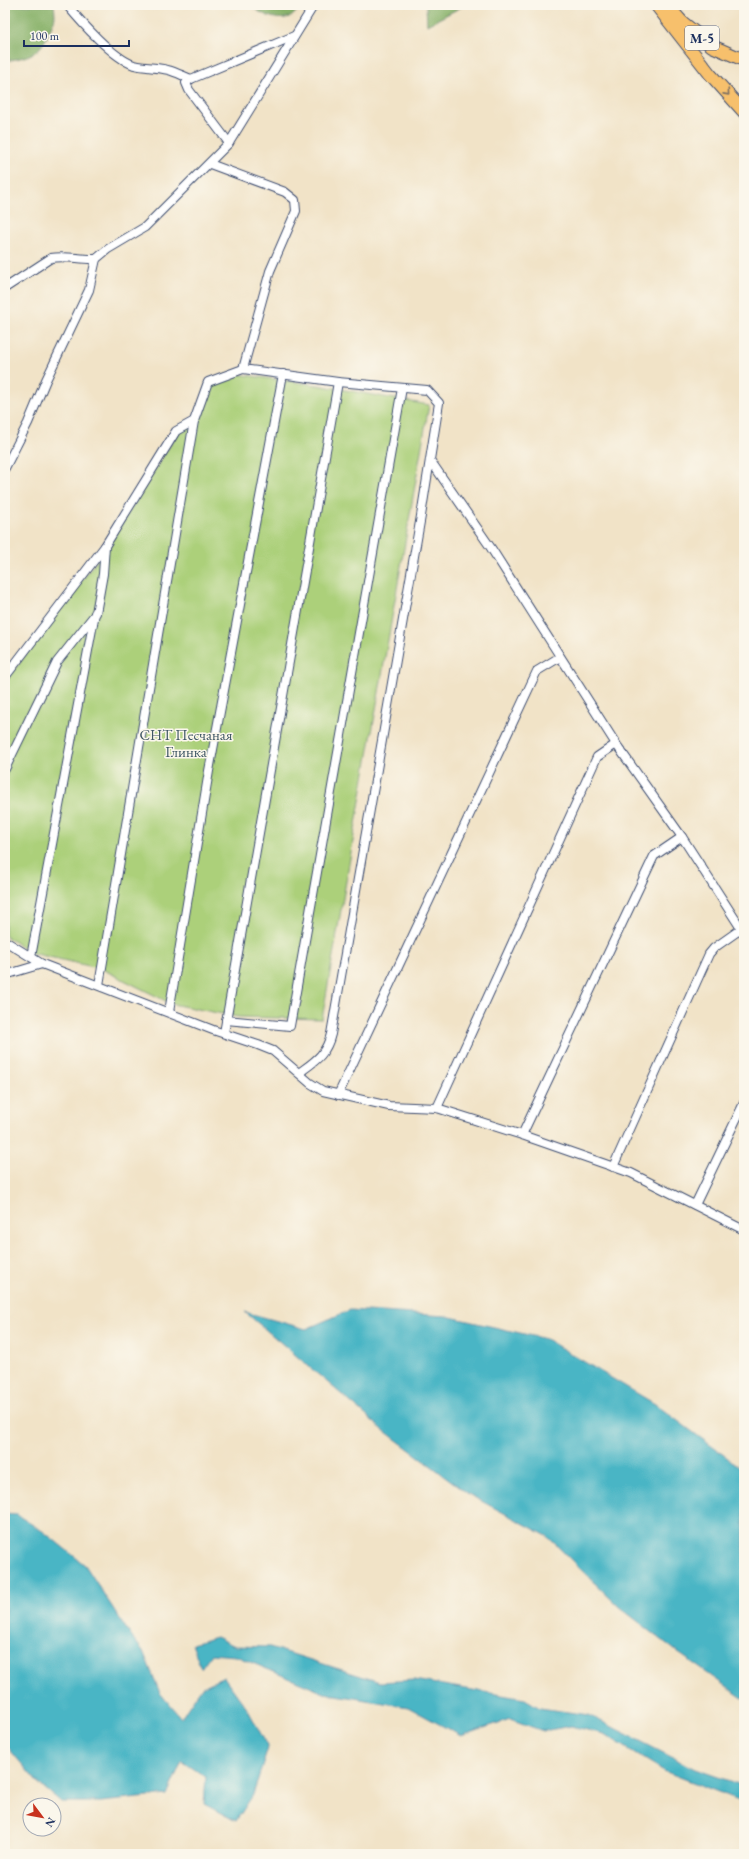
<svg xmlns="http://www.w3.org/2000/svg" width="749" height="1859" font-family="'EB Garamond',serif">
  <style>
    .green { fill: #acd07a; stroke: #64806c }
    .forest { fill: #89b26a; stroke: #527064 }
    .water { fill: #49b5c5; stroke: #327292 }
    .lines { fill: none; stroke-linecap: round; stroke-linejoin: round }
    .minor-casing { stroke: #3b4a6e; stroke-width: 10 }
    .primary-casing { stroke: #3b4a6e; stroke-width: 14 }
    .minor { stroke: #fff; stroke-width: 8 }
    .primary { stroke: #f7c06c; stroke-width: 12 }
    .oneway { stroke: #7e7064 }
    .labels { text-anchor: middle; stroke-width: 3; stroke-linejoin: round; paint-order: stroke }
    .shield { fill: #fbf7ec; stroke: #5e6b89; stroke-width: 1 }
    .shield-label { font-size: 14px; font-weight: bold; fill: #1b2f5e }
    .park-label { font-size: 15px; fill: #3f5765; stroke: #fbf7ec }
  </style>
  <rect width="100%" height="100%" fill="#fbf7ec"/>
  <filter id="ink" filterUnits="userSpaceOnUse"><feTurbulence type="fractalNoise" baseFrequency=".025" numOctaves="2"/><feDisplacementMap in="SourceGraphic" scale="8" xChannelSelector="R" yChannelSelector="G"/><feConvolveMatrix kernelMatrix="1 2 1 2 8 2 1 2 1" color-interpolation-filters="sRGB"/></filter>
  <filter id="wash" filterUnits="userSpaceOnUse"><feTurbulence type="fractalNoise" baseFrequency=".012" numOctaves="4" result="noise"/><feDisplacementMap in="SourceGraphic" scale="16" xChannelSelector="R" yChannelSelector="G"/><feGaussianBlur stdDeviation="0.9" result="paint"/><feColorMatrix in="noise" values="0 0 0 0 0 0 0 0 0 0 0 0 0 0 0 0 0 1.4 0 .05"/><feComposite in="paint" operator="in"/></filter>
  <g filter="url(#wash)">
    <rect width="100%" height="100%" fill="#f1e3c7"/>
    <path class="green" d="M237 374 317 385 429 405 322 1019 238 1017 172 1004 102 969 32 953 5 936V682L108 546 178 432 197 423 210 384Z"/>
    <g class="forest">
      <path d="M5 5H54C56 20 55 19 49 32 40 55 28 57 5 61Z"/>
      <path d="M250 5H301C299 8 296 13 293 15 280 24 260 14 250 5Z"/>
      <path d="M426 5H465L427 25Z"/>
    </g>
    <g class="water">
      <path d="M350 1310 446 1316 546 1339 655 1404 744 1470V1699L680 1654 618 1606 547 1536 470 1495 382 1429 245 1312 306 1329Z"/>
      <path d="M5 1514 17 1515 44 1532 85 1565 131 1636 143 1651 160 1693 181 1718 202 1687 224 1677 248 1710 268 1747 253 1795 236 1821 204 1804 206 1777 182 1761 167 1795 101 1802H61L36 1781 5 1744Z"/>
      <path d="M216 1637 235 1646 270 1647 380 1682 414 1680 525 1699 540 1708 589 1715 695 1769 744 1786V1802L664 1771 604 1734 571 1726 543 1731 510 1719 461 1736 408 1707 324 1693 236 1656 211 1654 201 1668 192 1644Z"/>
    </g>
  </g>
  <g filter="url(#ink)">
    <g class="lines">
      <defs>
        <g id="minor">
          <path d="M67 5C81 22 113 58 134 65 145 68 157 67 168 70 176 72 183 76 191 79L294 36"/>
          <path d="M191 79 186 83 189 90 229 143"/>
          <path d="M210 164 285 192 295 200 296 211 270 271 243 369"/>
          <path d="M5 288 51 258C66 255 81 260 96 259"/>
          <path d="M430 460 491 548 616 744 682 837 744 933"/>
          <path d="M5 468 28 423 46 380 89 290 96 259 108 249 145 227 229 143 314 5"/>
          <path d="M5 677 105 546"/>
          <path d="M5 769 57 662 96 613 103 574 105 546 176 431 194 421 208 382 243 369 338 382 427 390 439 403 421 516 331 1034C326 1055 315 1061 299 1073"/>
          <path d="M5 941 42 964 213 1030 258 1045 273 1051 310 1083 323 1091 389 1106 437 1108 522 1135 631 1173 744 1230"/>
          <path d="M31 957 95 613"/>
          <path d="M5 975 42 964"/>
          <path d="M99 985 194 421"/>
          <path d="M169 1012 209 771 283 374"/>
          <path d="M226 1020 290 1026 402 388"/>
          <path d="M224 1033 338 382"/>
          <path d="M338 1095 537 671 560 657"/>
          <path d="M437 1108 597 757 616 744"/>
          <path d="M522 1135 654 856 682 837"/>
          <path d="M613 1167 709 954 714 948 741 929"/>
          <path d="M695 1205 744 1103"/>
        </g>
        <g id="primary">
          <path d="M656 5 710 74 744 112"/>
          <path d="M667 5 682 22 712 46 744 60"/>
        </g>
      </defs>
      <use href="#minor" class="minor-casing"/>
      <use href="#primary" class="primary-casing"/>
      <use href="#minor" class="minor"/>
      <use href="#primary" class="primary"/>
    </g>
    <defs><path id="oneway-chevron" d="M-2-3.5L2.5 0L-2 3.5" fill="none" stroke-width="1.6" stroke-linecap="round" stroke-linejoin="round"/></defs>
    <use class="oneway" href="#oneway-chevron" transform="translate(727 93) rotate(48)"/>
  </g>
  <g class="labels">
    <rect class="shield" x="685" y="26" width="34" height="24" rx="3"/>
    <g class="shield-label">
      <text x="702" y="43">М-5</text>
    </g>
    <g class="park-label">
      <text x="186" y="740">СНТ Песчаная<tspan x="186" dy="17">Глинка</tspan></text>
    </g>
  </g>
  <rect width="749" height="1859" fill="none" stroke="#fbf7ec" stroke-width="20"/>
  <g transform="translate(42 1817) rotate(122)"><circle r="19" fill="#fbf7ec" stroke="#a1a7b3"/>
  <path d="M0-3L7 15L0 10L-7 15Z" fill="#c8321e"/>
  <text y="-6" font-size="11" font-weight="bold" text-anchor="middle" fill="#1b2f5e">N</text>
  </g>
  <path d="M24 40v6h105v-6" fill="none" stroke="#1b2f5e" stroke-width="2"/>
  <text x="30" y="40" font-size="12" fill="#1b2f5e" stroke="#fbf7ec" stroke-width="3" paint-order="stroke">100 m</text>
</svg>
